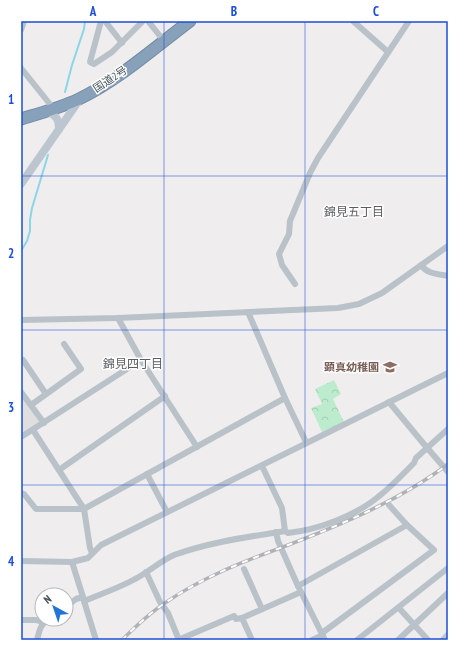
<svg xmlns="http://www.w3.org/2000/svg" width="469" height="661" font-family="'PT Sans Narrow','Noto Sans JP',sans-serif">
  <style>
    .education { fill: #e0dede }
    .park { fill: url(#park-crowns) }
    .lines { fill: none; stroke-linecap: round; stroke-linejoin: round }
    .stream { stroke: #8bd6e6; stroke-width: 2 }
    .highway-casing { stroke: #728ca5; stroke-width: 13 }
    .street { stroke: #b9c2c9; stroke-width: 6 }
    .secondary { stroke: #bbc6d0; stroke-width: 8 }
    .highway { stroke: #86a1b9; stroke-width: 11 }
    .rail-casing { stroke: #afb2b7; stroke-width: 3.5 }
    .rail { stroke: #fff; stroke-width: 2; stroke-dasharray: 6; stroke-linecap: butt }
    .grid { fill: none; stroke: #1d4ed8; stroke-width: 1; stroke-opacity: 0.55 }
    .labels { text-anchor: middle; stroke-width: 3; stroke-linejoin: round; paint-order: stroke }
    .street-label { font-size: 11px; fill: #465159; stroke: #fff }
    .education-label { font-size: 11px; font-weight: bold; fill: #785e54; stroke: #fff; text-anchor: end }
    .neighbourhood-label { font-size: 12px; fill: #5a5d61; stroke: #fff }
    .neatline { fill: none; stroke: #1d4ed8; stroke-width: 1.5 }
    .grid-label { font-size: 13px; text-anchor: middle; font-weight: bold; fill: #1d4ed8 }
  </style>
  <defs>
    <pattern id="park-crowns" width="20" height="18" patternUnits="userSpaceOnUse"><rect width="20" height="18" fill="#bceccd"/><path d="M2 6a3 3 0 1 1 6 0M12 15a3 3 0 1 1 6 0" fill="none" stroke="#a3ccb2"/></pattern>
  </defs>
  <rect width="100%" height="100%" fill="#efeded"/>
  <path class="education" d="M21 395 40 422 21 435Z"/>
  <path class="park" d="M334 380 341 394 333 399 344 422 322 432 311 408 322 404 315 389Z"/>
  <g class="lines">
    <g class="stream">
      <path d="M65 92 72 65 84 29 85 21"/>
      <path d="M21 251 27 241 30 231V220L32 208 48 155"/>
    </g>
    <defs>
      <path id="highway" d="M21 119C41 113 60 108 79 99 120 79 154 48 190 21"/>
    </defs>
    <use href="#highway" class="highway-casing"/>
    <g class="street">
      <path d="M101 21 90 62 94 64 112 52 143 21"/>
      <path d="M105 21 122 43"/>
      <path d="M148 21 164 41"/>
      <path d="M353 21 388 52"/>
      <path d="M21 30 24 21"/>
      <path d="M21 68 49 103 51 110"/>
      <path d="M421 265C427 274 438 274 448 276"/>
      <path d="M295 284 282 265 279 254 289 234 290 221 310 173 318 158 409 21"/>
      <path d="M248 312 285 398 306 442"/>
      <path d="M118 318 141 360 197 447"/>
      <path d="M21 320 118 318 338 308 359 304 382 293 448 246"/>
      <path d="M23 360 46 394"/>
      <path d="M21 392 44 423"/>
      <path d="M389 402 423 443 448 472"/>
      <path d="M31 405 81 369 64 344"/>
      <path d="M33 430 84 509 90 548 92 553"/>
      <path d="M21 437 141 360"/>
      <path d="M262 466 282 508 285 531"/>
      <path d="M59 470 165 396"/>
      <path d="M147 474 167 512"/>
      <path d="M21 493 24 494 36 509H84L285 398"/>
      <path d="M276 532 278 541 298 586 325 640"/>
      <path d="M21 561 72 562 88 558 101 545 448 373"/>
      <path d="M72 562 83 597"/>
      <path d="M244 569 262 609"/>
      <path d="M146 572 160 602 168 613 179 640"/>
      <path d="M298 586 407 525"/>
      <path d="M84 601 96 640"/>
      <path d="M66 607 76 599 83 597 84 601C101 594 119 588 135 579 149 572 160 561 174 555 210 542 248 537 285 531L288 533C317 530 355 516 378 497 391 487 402 475 414 463L416 458 448 429"/>
      <path d="M399 608 428 640"/>
      <path d="M242 618 252 640"/>
      <path d="M21 620H36L44 622"/>
      <path d="M322 633 434 550 407 525 389 505"/>
      <path d="M37 640C40 629 40 624 50 619"/>
      <path d="M178 640 234 616 236 619 242 618 301 592"/>
      <path d="M312 640 323 635"/>
      <path d="M357 640 448 568"/>
      <path d="M398 640 448 593"/>
    </g>
    <g class="secondary">
      <path d="M48 111C56 116 59 119 59 129"/>
      <path d="M21 184 80 99"/>
      <path d="M444 640 448 636"/>
    </g>
    <use href="#highway" class="highway"/>
    <defs>
      <path id="rail" d="M122 640C135 627 150 613 165 603 201 578 242 562 283 547 338 526 401 500 448 464"/>
    </defs>
    <use href="#rail" class="rail-casing"/>
    <use href="#rail" class="rail"/>
  </g>
  <path class="grid" d="M164 21V640M305 21V640M21 176H448M21 330H448M21 485H448"/>
  <defs>
    <symbol id="school-bare" viewBox="-9 -9 18 18"><path d="M0-5L7-2L0 1L-7-2ZM-4 1L0 2.5L4 1V4Q0 6-4 4Z" fill="#8d6e63" stroke="#fff" stroke-width="2.5" paint-order="stroke"/></symbol>
  </defs>
  <g fill-rule="evenodd">
    <use href="#school-bare" x="380" y="357" width="20" height="20"/>
  </g>
  <g class="labels">
    <g class="street-label">
      <text transform="translate(110 79) rotate(-33)" y="4">国道2号</text>
    </g>
    <g class="education-label">
      <text x="379" y="371">顕真幼稚園</text>
    </g>
    <g class="neighbourhood-label">
      <text x="354" y="216">錦見五丁目</text>
      <text x="133" y="368">錦見四丁目</text>
    </g>
  </g>
  <rect width="469" height="661" fill="none" stroke="#ffffff" stroke-width="44"/>
  <g transform="translate(54 607) rotate(320)"><circle r="19" fill="#ffffff" stroke="#b5b9bd"/>
  <path d="M0-3L7 15L0 10L-7 15Z" fill="#2275d4"/>
  <text y="-6" font-size="11" font-weight="bold" text-anchor="middle" fill="#465159">N</text>
  </g>
  <rect x="22" y="22" width="425" height="617" class="neatline"/>
  <g class="grid-label">
    <text x="93" y="16">A</text>
    <text x="234" y="16">B</text>
    <text x="376" y="16">C</text>
    <text x="11" y="104">1</text>
    <text x="11" y="258">2</text>
    <text x="11" y="412">3</text>
    <text x="11" y="566">4</text>
  </g>
</svg>
